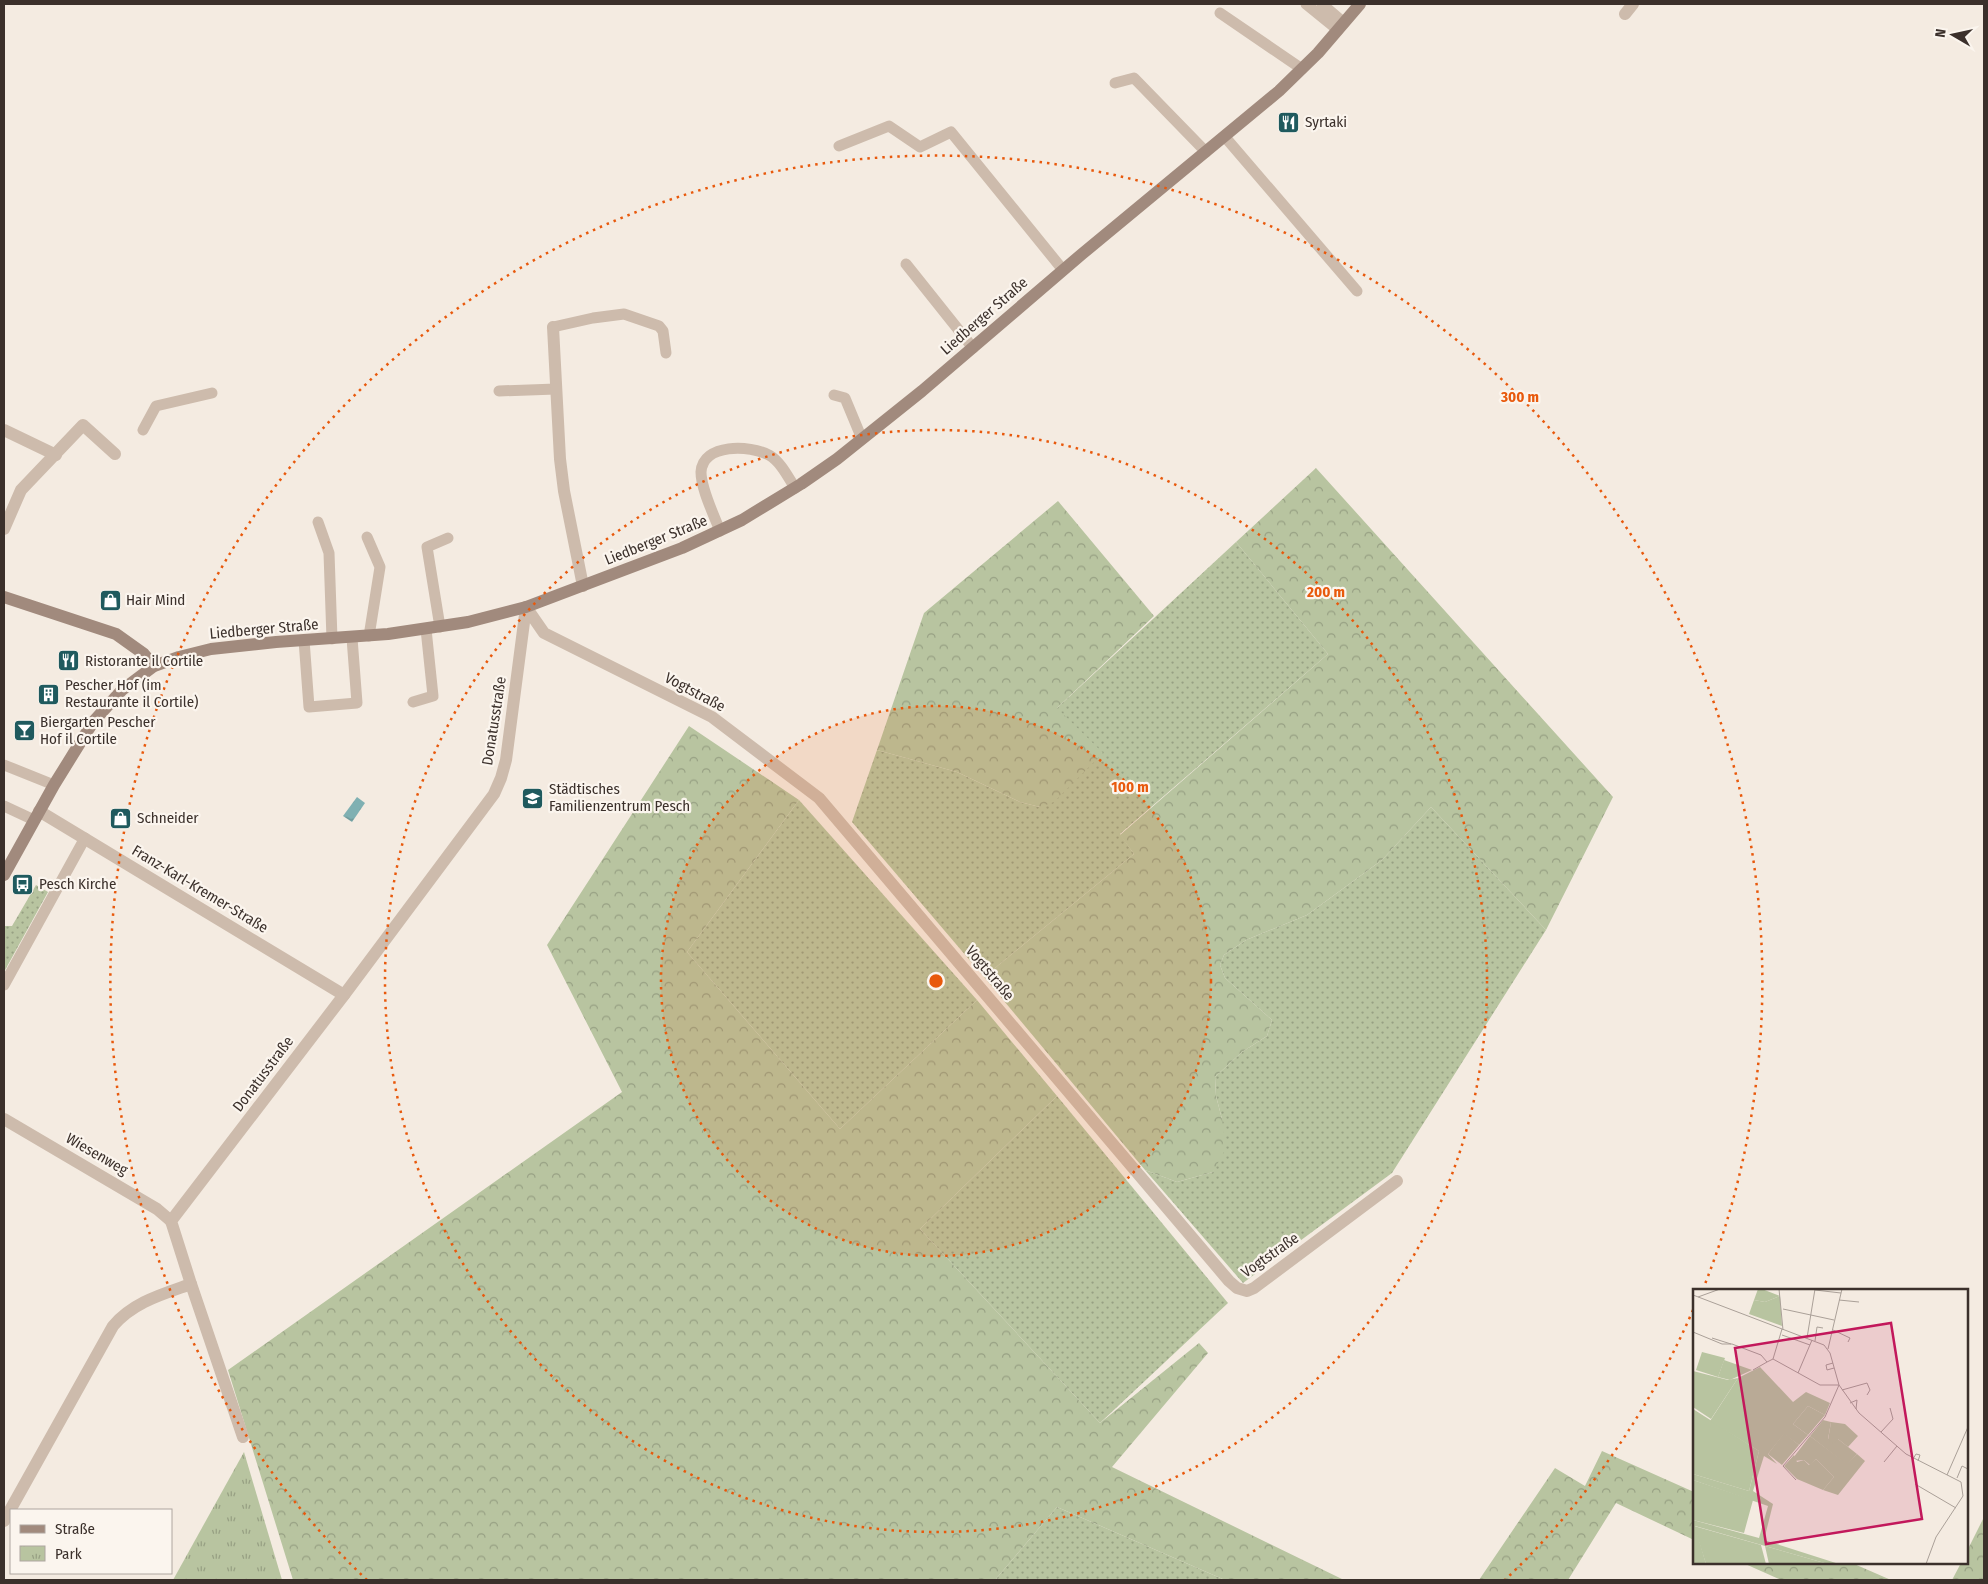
<svg xmlns="http://www.w3.org/2000/svg" width="1988" height="1584" font-family="'Fira Sans Condensed',sans-serif">
  <style>
    .grass { fill: url(#grass-dots) }
    .forest { fill: url(#forest-crowns) }
    .park { fill: url(#park-tufts) }
    .water { fill: url(#water-ripples) }
    .lines { fill: none; stroke-linecap: round; stroke-linejoin: round }
    .lane { stroke: #cdbbac; stroke-width: 11 }
    .street { stroke: #cdbbac; stroke-width: 12 }
    .secondary { stroke: #a18a7d; stroke-width: 12 }
    .ring { fill: none; stroke: #e8590c; stroke-width: 2.5; stroke-dasharray: 2.5 5 }
    .labels { text-anchor: middle; stroke-width: 4.5; stroke-linejoin: round; paint-order: stroke }
    .poi-label { font-size: 15px; fill: #3b302b; stroke: #fbf5ee; text-anchor: start }
    .street-label { font-size: 15px; fill: #3b302b; stroke: #fbf5ee }
    .inset-road { fill: none; stroke: #aaa098; stroke-width: 1 }
    .view { fill: #c2185b; fill-opacity: 0.15; stroke: #c2185b; stroke-width: 2.5 }
    .inset-edge { fill: none; stroke: #3b302b; stroke-width: 2.5 }
    .centre { fill: #e8590c; stroke: #fbf5ee; stroke-width: 2.5 }
    .ring-label { font-size: 15px; text-anchor: middle; font-weight: bold; fill: #e8590c; stroke: #fbf5ee; stroke-width: 4.5; stroke-linejoin: round; paint-order: stroke }
  </style>
  <defs>
    <pattern id="grass-dots" width="8" height="8" patternUnits="userSpaceOnUse" patternTransform="scale(1.25)"><rect width="8" height="8" fill="#b8c4a0"/><path d="M2 2h.1M6 6h.1" fill="none" stroke="#97a083" stroke-width="1.8" stroke-linecap="round"/></pattern>
    <pattern id="forest-crowns" width="20" height="18" patternUnits="userSpaceOnUse" patternTransform="scale(1.25)"><rect width="20" height="18" fill="#b8c4a0"/><path d="M2 6a3 3 0 1 1 6 0M12 15a3 3 0 1 1 6 0" fill="none" stroke="#97a083"/></pattern>
    <pattern id="park-tufts" width="24" height="20" patternUnits="userSpaceOnUse" patternTransform="scale(1.25)"><rect width="24" height="20" fill="#b8c4a0"/><path d="M3 7l-1-3M5 7V3M7 7l1-3M15 17l-1-3M17 17v-4M19 17l1-3" fill="none" stroke="#97a083"/></pattern>
    <pattern id="water-ripples" width="26" height="14" patternUnits="userSpaceOnUse" patternTransform="scale(1.25)"><rect width="26" height="14" fill="#7fb0b2"/><path d="M2 4q2-2 4 0t4 0M15 11q2-2 4 0t4 0" fill="none" stroke="#699091"/></pattern>
  </defs>
  <rect width="100%" height="100%" fill="#f4ebe1"/>
  <g class="grass">
    <path d="M1236 542 1328 654 1120 834 1134 854 984 977 852 822 877 750 957 772 1020 802 1040 807 1057 708Z"/>
    <path d="M799 800 977 1000 840 1129 687 952Z"/>
    <path d="M1431 807 1546 930 1392 1173 1243 1283 1145 1170 1177 1182 1213 1172 1222 1119 1216 1096 1215 1077 1242 1052 1267 1036 1272 1020 1225 978 1220 965 1224 955 1246 940 1307 915 1382 860Z"/>
    <path d="M36 885 48 892 4 972V926H12Z"/>
    <path d="M1057 1096 1228 1303 1100 1423 920 1229Z"/>
    <path d="M1057 1507 1225 1580H995Z"/>
  </g>
  <g class="forest">
    <path d="M1316 468 1613 797 1546 930 1431 807 1382 860 1307 915 1246 940 1224 955 1220 965 1225 978 1272 1020 1267 1036 1242 1052 1215 1077 1216 1096 1222 1119 1226 1148 1213 1172 1177 1182 1145 1170 984 977 1134 854 1120 835 1328 654 1236 542Z"/>
    <path d="M1058 501 1154 616 1057 708 1103 753 1054 802 1040 807 1020 802 957 772 877 750 924 613Z"/>
    <path d="M689 726 799 800 687 952 840 1129 977 1000 1057 1096 920 1229 1100 1423 1199 1343 1208 1353 1112 1467 1344 1580H1225L1057 1507 995 1580H293L228 1370 622 1092 547 945Z"/>
    <path d="M1602 1451 1694 1492V1540L1616 1503 1568 1580H1479L1555 1468 1585 1486Z"/>
    <path d="M1984 1517V1580H1952L1961 1563H1967V1551Z"/>
    <path d="M1743 1563H1852L1891 1580H1781Z"/>
  </g>
  <path class="park" d="M244 1452 282 1580H173Z"/>
  <path class="water" d="M357 797 365 803 352 822 343 816Z"/>
  <g class="lines">
    <g class="lane">
      <path d="M1306 4 1338 30"/>
      <path d="M1322 4 1344 23"/>
      <path d="M1220 13 1302 69"/>
      <path d="M1115 83 1134 78 1206 152"/>
      <path d="M1225 137 1357 291"/>
      <path d="M839 146 889 126 920 147 951 132 1063 270"/>
      <path d="M906 264 973 348"/>
      <path d="M553 327 593 318 624 314 659 326 663 331 666 353"/>
      <path d="M499 391 556 389"/>
      <path d="M834 395 845 398 862 439"/>
      <path d="M143 430 156 406 212 393"/>
      <path d="M318 522 329 553 332 639"/>
      <path d="M720 531C714 515 701 489 701 472 703 443 750 445 769 455 781 462 788 477 795 488"/>
      <path d="M367 537 380 567 369 636"/>
      <path d="M440 627 427 547 448 538"/>
      <path d="M304 640 309 707 357 703 352 638"/>
      <path d="M413 702 433 696 426 629"/>
      <path d="M4 765 54 785"/>
      <path d="M4 806 34 820"/>
      <path d="M4 985 85 838"/>
    </g>
    <g class="street">
      <path d="M1625 14 1633 4"/>
      <path d="M553 327 560 459 564 491 583 586"/>
      <path d="M4 430 56 455"/>
      <path d="M4 529 21 490 83 425 115 454"/>
      <path d="M526 607 544 633 712 717 819 798 1229 1281 1237 1288 1247 1291 1254 1288 1397 1181"/>
      <path d="M39 811 344 995"/>
      <path d="M4 1119 157 1209 171 1221"/>
      <path d="M191 1284 243 1437"/>
      <path d="M4 1521 113 1326C133 1302 163 1294 191 1284L171 1221 344 995 494 794 501 778 506 760 526 607"/>
    </g>
    <g class="secondary">
      <path d="M4 597 116 634 144 654 154 666"/>
      <path d="M4 875 54 785 93 722 122 690 154 666 179 657 211 649 276 642 388 634 468 622 526 607 682 548 742 520 801 484 837 459 922 391 1082 254 1279 91 1318 53 1360 4"/>
    </g>
  </g>
  <circle cx="936" cy="981" r="275" fill="#e8590c" fill-opacity=".12"/>
  <g class="ring">
    <circle cx="936" cy="981" r="275"/>
    <circle cx="936" cy="981" r="551"/>
    <path d="M1693 1310A826 826 0 0 1 1505 1580M367 1580A826 826 0 1 1 1705 1284"/>
  </g>
  <defs>
    <symbol id="restaurant-square" viewBox="-11 -11 22 22"><rect x="-9" y="-9" width="18" height="18" rx="4" fill="#1f5a5e" stroke="#fbf5ee"/><path d="M-5-6h1v4h1v-4h1v4h1v-4h1v5L-1.5 .5V6h-2V.5L-5-1ZM5-6V6H3V1.5H1.5Q1.5-4 5-6Z" fill="#fff"/></symbol>
    <symbol id="shop-square" viewBox="-11 -11 22 22"><rect x="-9" y="-9" width="18" height="18" rx="4" fill="#1f5a5e" stroke="#fbf5ee"/><path d="M-5-2.5h2.3a2.7 3.5 0 0 1 5.4 0H5L5.5 6h-11ZM-1.5-2.5h3a1.5 2.3 0 0 0-3 0Z" fill="#fff"/></symbol>
    <symbol id="building-square" viewBox="-11 -11 22 22"><rect x="-9" y="-9" width="18" height="18" rx="4" fill="#1f5a5e" stroke="#fbf5ee"/><path d="M-4-6H4V6H1V3H-1V6H-4ZM-2.5-4.3h1.7v1.8h-1.7ZM.8-4.3h1.7v1.8H.8ZM-2.5-1h1.7V.8h-1.7ZM.8-1h1.7V.8H.8Z" fill="#fff"/></symbol>
    <symbol id="bar-square" viewBox="-11 -11 22 22"><rect x="-9" y="-9" width="18" height="18" rx="4" fill="#1f5a5e" stroke="#fbf5ee"/><path d="M-6-5H6L.8 .8V4.5H3.5V6h-7V4.5H-.8V.8Z" fill="#fff"/></symbol>
    <symbol id="school-square" viewBox="-11 -11 22 22"><rect x="-9" y="-9" width="18" height="18" rx="4" fill="#1f5a5e" stroke="#fbf5ee"/><path d="M0-5L7-2L0 1L-7-2ZM-4 1L0 2.5L4 1V4Q0 6-4 4Z" fill="#fff"/></symbol>
    <symbol id="bus-square" viewBox="-11 -11 22 22"><rect x="-9" y="-9" width="18" height="18" rx="4" fill="#1f5a5e" stroke="#fbf5ee"/><path d="M-5-6H5V4H4V6H2V4H-2V6H-4V4H-5ZM-3.5-4V0h7V-4ZM-3.5 1.2v1.5H-2V1.2ZM2 1.2v1.5H3.5V1.2Z" fill="#fff"/></symbol>
  </defs>
  <g fill-rule="evenodd">
    <use href="#restaurant-square" x="1276" y="110" width="25" height="25"/>
    <use href="#shop-square" x="98" y="588" width="25" height="25"/>
    <use href="#restaurant-square" x="56" y="648" width="25" height="25"/>
    <use href="#building-square" x="36" y="682" width="25" height="25"/>
    <use href="#bar-square" x="12" y="718" width="25" height="25"/>
    <use href="#school-square" x="520" y="786" width="25" height="25"/>
    <use href="#shop-square" x="108" y="806" width="25" height="25"/>
    <use href="#bus-square" x="10" y="872" width="25" height="25"/>
  </g>
  <g class="labels">
    <g class="poi-label">
      <text x="1305" y="127">Syrtaki</text>
      <text x="126" y="605">Hair Mind</text>
      <text x="85" y="666">Ristorante il Cortile</text>
      <text x="65" y="690">Pescher Hof (im<tspan x="65" dy="17">Restaurante il Cortile)</tspan></text>
      <text x="40" y="727">Biergarten Pescher<tspan x="40" dy="17">Hof il Cortile</tspan></text>
      <text x="549" y="794">Städtisches<tspan x="549" dy="17">Familienzentrum Pesch</tspan></text>
      <text x="137" y="823">Schneider</text>
      <text x="39" y="889">Pesch Kirche</text>
    </g>
    <g class="street-label">
      <text transform="translate(984 316) rotate(-41)" y="5">Liedberger Straße</text>
      <text transform="translate(656 540) rotate(-22)" y="5">Liedberger Straße</text>
      <text transform="translate(264 629) rotate(-5)" y="5">Liedberger Straße</text>
      <text transform="translate(695 692) rotate(28)" y="5">Vogtstraße</text>
      <text transform="translate(494 721) rotate(-81)" y="5">Donatusstraße</text>
      <text transform="translate(200 889) rotate(31)" y="5">Franz-Karl-Kremer-Straße</text>
      <text transform="translate(990 973) rotate(50)" y="5">Vogtstraße</text>
      <text transform="translate(263 1074) rotate(-53)" y="5">Donatusstraße</text>
      <text transform="translate(97 1154) rotate(30)" y="5">Wiesenweg</text>
      <text transform="translate(1270 1255) rotate(-35)" y="5">Vogtstraße</text>
    </g>
  </g>
  <g transform="translate(1693 1289)">
    <rect width="275" height="275" fill="#f4ebe1"/>
    <path d="M87 7 89 37 56 25 61 11 72 13ZM9 63 32 69 25 88 3 81ZM0 82 35 91 45 89 18 130 0 118ZM115 117 132 126 115 146 100 135ZM0 120 66 162 56 202 0 185ZM130 131 138 133 135 150H145L164 165 154 176 117 147ZM91 144 106 156 89 176 75 165ZM101 166 104 173 111 171 116 176 123 170 141 188 130 201 104 190 91 177ZM0 191 60 211 51 244 0 231ZM1 237 68 256 73 275H13ZM72 257 135 275H76Z" fill="#b8c4a0"/>
    <path d="M67 78 100 113 113 103 137 114 132 126 115 117 100 135 115 146 106 156 91 145 75 165 84 175 71 167 60 202 80 215 71 251 146 275H135L2 237 13 275H0V231L66 249 75 217 0 191V185L56 202 66 162 17 132 45 89ZM138 133 152 135 165 147 155 158 145 150 141 155 135 151ZM117 147 154 175 164 165 172 172 145 206 130 201 141 188 123 170 117 176 111 171 101 172 100 169Z" fill="#b8c4a0"/>
    <path d="M65 0H69L87 7 72 13 61 11ZM31 71 59 81 37 91 25 88Z" fill="#b8c4a0"/>
    <path class="inset-road" d="M86 0 90 41M122 1 148 4M0 6 131 56 137 64 146 96 166 124 213 165 268 193 270 207 243 248 233 275M5 8 27 0M146 11 166 13M90 20 141 31M140 41 157 49 155 53M0 43 29 55H39L68 66 74 73 80 70 127 96H146M89 46 117 56M19 49 38 55M114 49 122 0M122 52 124 38 130 39M135 60 149 0M80 70 89 40M140 74 133 76 134 81 141 79M60 81 74 73M105 84 119 51M149 101 174 94 177 101 174 106M157 114 164 111 163 120M188 143 200 130 197 119M220 170 223 165 227 166 225 172M191 173 204 157M254 186 275 138M264 189 269 177 275 180M103 191 90 177 132 128 146 96M222 195 263 219"/>
    <path class="view" d="M198 34 229 230 73 255 42 59Z"/>
    <rect width="275" height="275" class="inset-edge"/>
  </g>
  <circle cx="936" cy="981" r="8" class="centre"/>
  <g class="ring-label">
    <text x="1520" y="402">300 m</text>
    <text x="1326" y="597">200 m</text>
    <text x="1130" y="792">100 m</text>
  </g>
  <rect width="1988" height="1584" fill="none" stroke="#3b302b" stroke-width="10"/>
  <rect x="10" y="1509" width="162" height="65" fill="#fbf5ee" stroke="#aea6a0"/>
  <rect x="20" y="1525" width="25" height="8" fill="#a18a7d" stroke="#aea6a0"/>
  <text x="55" y="1534" font-size="15" fill="#3b302b">Straße</text>
  <rect x="20" y="1546" width="25" height="15" fill="url(#park-tufts)" stroke="#aea6a0"/>
  <text x="55" y="1559" font-size="15" fill="#3b302b">Park</text>
  <g transform="translate(1953 35) rotate(279)" stroke="#fbf5ee" stroke-width="4" paint-order="stroke">
  <path d="M0-4L9 19L0 12L-9 19Z" fill="#3b302b"/>
  <text y="-8" font-size="14" font-weight="bold" text-anchor="middle" fill="#3b302b">N</text>
  </g>
</svg>
